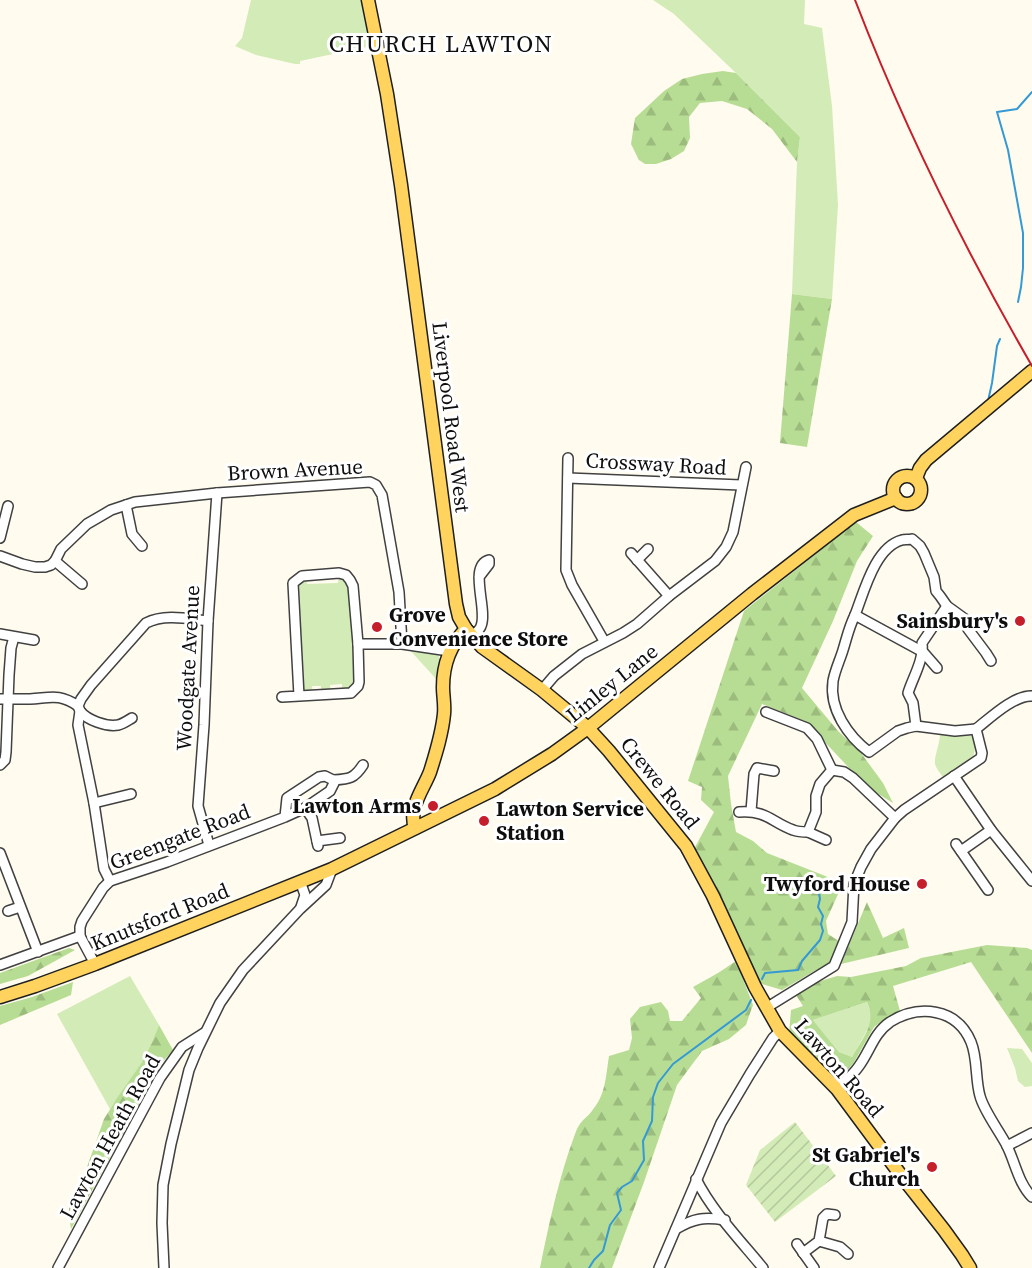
<svg xmlns="http://www.w3.org/2000/svg" width="1032" height="1268" font-family="'Source Serif 4',serif">
  <style>
    .grass { fill: #d3ebb6 }
    .forest { fill: url(#forest-firs); fill-rule: evenodd }
    .garden { fill: url(#garden-furrows) }
    .lines { fill: none; stroke-linecap: round; stroke-linejoin: round }
    .stream { stroke: #3499d4; stroke-width: 2 }
    .minor-casing { stroke: #414141; stroke-width: 12 }
    .major-casing { stroke: #1f1f1f; stroke-width: 15 }
    .minor { stroke: #fff; stroke-width: 9 }
    .major { stroke: #ffd35e; stroke-width: 12 }
    .rail { stroke: #c51f2c; stroke-width: 2 }
    .poi-dot { fill: #c51f2c; stroke: #fff; stroke-width: 2 }
    .labels { text-anchor: middle; stroke-width: 6; stroke-linejoin: round; paint-order: stroke }
    .street-label { font-size: 21px; fill: #0e0e0e; stroke: #fff }
    .poi-label { font-size: 21px; font-weight: bold; fill: #0e0e0e; stroke: #fff; text-anchor: end }
    .quarter-label { font-size: 24px; letter-spacing: 1.5px; fill: #0e0e0e; stroke: #fff }
  </style>
  <defs>
    <pattern id="forest-firs" width="22" height="20" patternUnits="userSpaceOnUse" patternTransform="scale(1.5)"><rect width="22" height="20" fill="#b7dd94"/><path d="M5 1l3.5 6h-7zM16 11l3.5 6h-7z" fill="#9cbc7e"/></pattern>
    <pattern id="garden-furrows" width="10" height="10" patternUnits="userSpaceOnUse" patternTransform="scale(1.5)"><rect width="10" height="10" fill="#d3ebb6"/><path d="M-1 1l2-2M0 10L10 0M9 11l2-2" fill="none" stroke="#b4c89b"/></pattern>
  </defs>
  <rect width="100%" height="100%" fill="#fffbee"/>
  <g class="grass">
    <path d="M251 0H362L371 46 300 61V64H295L256 55 235 46 242 38Z"/>
    <path d="M653 0H805L804 24 822 28 832 106 838 205 832 299 792 294 797 162 800 137 736 73 674 14Z"/>
    <path d="M339 576 348 584 350 592 356 682 349 690 342 691V684L330 685 331 692H321V686H312L313 693 303 689 294 589 299 580 306 578 307 584 338 583Z"/>
    <path d="M408 648 437 653C443 661 439 672 438 681Z"/>
    <path d="M940 734C945 735 950 736 955 736 959 736 965 734 969 735 978 738 975 751 973 757L943 777C940 773 936 768 935 764 934 757 940 743 940 734Z"/>
    <path d="M130 976 159 1025 152 1042 142 1062 110 1109 57 1014Z"/>
    <path d="M867 1002 871 1014 870 1025 852 1057 839 1052 813 1020Z"/>
    <path d="M1007 1048 1022 1049 1032 1063V1086L1025 1087 1018 1081 1015 1068Z"/>
  </g>
  <g class="forest">
    <path d="M723 71 736 73 800 137 797 162 772 129 747 109 722 101 700 103 689 117 690 138 684 151 671 159 656 164H645L639 160 631 144 635 118 664 91 682 79 702 74Z"/>
    <path d="M792 294 832 299 807 447 780 443Z"/>
    <path d="M856 522 873 536 857 561 833 621 802 688 838 731 861 753 883 783 893 803 867 787 805 721 762 704 728 776 731 804 736 832 753 841 767 853 843 883 826 921 828 934 840 942 834 964 816 970 782 990 759 983 694 849 714 812 701 800 702 787 688 781 744 611Z"/>
    <path d="M867 902 883 938 904 928 909 948 841 964Z"/>
    <path d="M987 945 1027 948 1032 950V1053L971 962 893 986 900 1011 888 1017 874 1027 853 1064 836 1081 789 1034 791 1010 803 1006 796 995 814 983 837 976 851 977 906 966 921 958ZM867 1002C877 1024 863 1037 852 1057L839 1052 813 1020Z"/>
    <path d="M69 948 75 950 28 976 0 984V973Z"/>
    <path d="M736 961 753 1005 749 1016 746 1025 729 1039 702 1051 677 1085 644 1182 612 1268H540C549 1223 559 1177 575 1134 581 1118 586 1120 594 1108 606 1093 606 1074 609 1056L629 1050 632 1038 630 1019 640 1007 661 1002 668 1011 670 1021H682L701 998 693 987 718 973Z"/>
    <path d="M73 982 71 995 0 1025V1006L32 997Z"/>
    <path d="M159 1025 173 1050 160 1065 71 1229 69 1214V1201L86 1170 104 1119 117 1098 142 1062 152 1042Z"/>
  </g>
  <path class="garden" d="M795 1122 836 1176 775 1222 746 1185 760 1150Z"/>
  <g class="lines">
    <g class="stream">
      <path d="M1018 302 1021 287 1023 268V233L1008 150 997 112 1017 109 1032 92"/>
      <path d="M988 401 992 383 997 346 1000 339"/>
      <path d="M762 979 765 973 798 970 802 961 820 940 823 931 821 924 823 916 818 907 820 899 818 888 823 886"/>
      <path d="M589 1268 594 1260 603 1251 610 1225 621 1210 617 1193 622 1187 632 1181 644 1160 643 1141 652 1121 653 1097 658 1083 673 1064 746 1010 751 1000"/>
    </g>
    <defs>
      <g id="minor">
        <path d="M568 458 566 570 572 585 604 641"/>
        <path d="M568 478 741 485"/>
        <path d="M126 505 132 534 142 546"/>
        <path d="M0 538 8 506"/>
        <path d="M631 553 669 596"/>
        <path d="M0 556 22 564 35 567H45L51 565 55 561 61 549 87 524 111 510 135 502 217 493 370 482 376 485 382 495 399 592 402 644"/>
        <path d="M637 560 648 549"/>
        <path d="M55 561 82 584"/>
        <path d="M855 615C849 627 847 637 843 650 840 660 835 670 833 681 829 709 848 736 869 752L898 731 907 728 916 726 955 731 976 729"/>
        <path d="M0 634 34 640"/>
        <path d="M472 636C475 633 480 630 481 626 488 609 468 566 489 560V564L479 577"/>
        <path d="M358 644H402L449 651"/>
        <path d="M937 668 923 652 855 615C864 592 875 547 902 540 905 539 908 540 912 539L920 546 924 553 934 577 936 591 940 596 947 606 965 619 968 629 986 653 991 661"/>
        <path d="M542 690 554 676 582 654 623 633 637 624 669 596 715 561 726 547 733 532 746 467"/>
        <path d="M282 697 351 693 358 686 359 682 358 644 353 586 350 580 346 575 339 573 302 576 293 583 299 696"/>
        <path d="M0 699C10 699 20 699 30 699 50 698 59 693 78 706"/>
        <path d="M80 711C87 720 106 727 118 725 123 724 127 721 132 718"/>
        <path d="M766 712 807 728 817 739 832 770"/>
        <path d="M916 726 913 703 908 693C913 677 924 660 922 643L947 606"/>
        <path d="M0 765 5 760 6 752 9 675 11 648 14 637"/>
        <path d="M954 776 991 830 1032 881"/>
        <path d="M333 780C349 779 354 779 363 765"/>
        <path d="M94 803 131 794"/>
        <path d="M305 808 312 818 318 846"/>
        <path d="M751 811 754 774 757 768 774 771"/>
        <path d="M739 812C767 810 771 822 793 830 798 832 803 832 808 832L816 812V796L820 784 832 770 844 772 853 778 895 818"/>
        <path d="M808 832 826 840"/>
        <path d="M317 841 340 838"/>
        <path d="M956 844 988 890"/>
        <path d="M209 845 198 806 204 725 208 621 217 493"/>
        <path d="M961 851 991 830"/>
        <path d="M0 853 38 952"/>
        <path d="M110 881 104 869 94 803 78 725 80 711 78 706 81 699 91 685 146 623C165 613 189 619 208 621"/>
        <path d="M300 881 305 895 301 907"/>
        <path d="M8 911 20 907"/>
        <path d="M95 964 80 936V927L82 921 103 888 110 881 167 862 285 817 305 808 330 791 334 783 333 780 325 776 319 777 287 798 285 817"/>
        <path d="M0 965 80 936"/>
        <path d="M766 1008 834 966 852 922 854 884 861 867 871 849 895 818 904 810 981 758 982 753 976 729C990 718 1014 695 1032 696"/>
        <path d="M837 1089C844 1082 853 1075 859 1066 870 1051 874 1033 890 1022 919 1004 957 1008 971 1042 978 1059 975 1079 980 1096 984 1111 998 1129 1006 1144 1015 1161 1018 1183 1032 1197"/>
        <path d="M1007 1146 1032 1133"/>
        <path d="M696 1179C712 1211 740 1240 763 1268"/>
        <path d="M676 1229C694 1218 704 1217 725 1220"/>
        <path d="M819 1241 840 1247 848 1254"/>
        <path d="M797 1244 814 1268"/>
        <path d="M803 1253 819 1241 823 1218 827 1214 835 1215"/>
        <path d="M58 1268 160 1078 182 1047 204 1033"/>
        <path d="M164 1268 162 1223 163 1185 171 1144 189 1070 198 1048 220 1003 243 970 300 909 326 885 332 869"/>
        <path d="M659 1268 721 1123 750 1074 773 1038 780 1031"/>
      </g>
      <g id="major">
        <path d="M368 0 387 94 401 185 456 604 459 617 466 629 482 647 542 690 588 728 609 751 686 846 713 896 755 987 780 1031 837 1089 903 1178 944 1230 962 1255 970 1268"/>
        <circle cx="907" cy="490" r="14"/>
        <path d="M916 478 920 468 926 460 1032 371"/>
        <path d="M415 828C408 808 423 790 430 772 436 753 442 734 444 714 445 705 443 696 443 687 443 664 450 645 466 629"/>
        <path d="M0 997 35 986 95 964 332 869 495 789 552 754 588 728 752 594 854 515 896 498"/>
      </g>
    </defs>
    <use href="#minor" class="minor-casing"/>
    <use href="#major" class="major-casing"/>
    <use href="#minor" class="minor"/>
    <use href="#major" class="major"/>
    <path class="rail" d="M855 0C904 127 964 248 1032 366"/>
  </g>
  <g class="poi-dot">
    <circle cx="1020" cy="621" r="6"/>
    <circle cx="377" cy="627" r="6"/>
    <circle cx="433" cy="806" r="6"/>
    <circle cx="484" cy="821" r="6"/>
    <circle cx="922" cy="884" r="6"/>
    <circle cx="932" cy="1167" r="6"/>
  </g>
  <g class="labels">
    <g class="street-label">
      <text transform="translate(451 417) rotate(83)" y="7">Liverpool Road West</text>
      <text transform="translate(656 464) rotate(3)" y="7">Crossway Road</text>
      <text transform="translate(295 470) rotate(-3)" y="7">Brown Avenue</text>
      <text transform="translate(188 668) rotate(-87)" y="7">Woodgate Avenue</text>
      <text transform="translate(612 683) rotate(-39)" y="7">Linley Lane</text>
      <text transform="translate(660 783) rotate(51)" y="7">Crewe Road</text>
      <text transform="translate(180 837) rotate(-21)" y="7">Greengate Road</text>
      <text transform="translate(160 917) rotate(-22)" y="7">Knutsford Road</text>
      <text transform="translate(839 1068) rotate(49)" y="7">Lawton Road</text>
      <text transform="translate(110 1137) rotate(-61)" y="7">Lawton Heath Road</text>
    </g>
    <g class="poi-label">
      <text x="389" y="622" text-anchor="start">Grove<tspan x="389" dy="24">Convenience Store</tspan></text>
      <text x="1008" y="628">Sainsbury's</text>
      <text x="421" y="813">Lawton Arms</text>
      <text x="496" y="816" text-anchor="start">Lawton Service<tspan x="496" dy="24">Station</tspan></text>
      <text x="910" y="891">Twyford House</text>
      <text x="920" y="1162">St Gabriel's<tspan x="920" dy="24">Church</tspan></text>
    </g>
    <g class="quarter-label">
      <text x="441" y="52">CHURCH LAWTON</text>
    </g>
  </g>
</svg>
